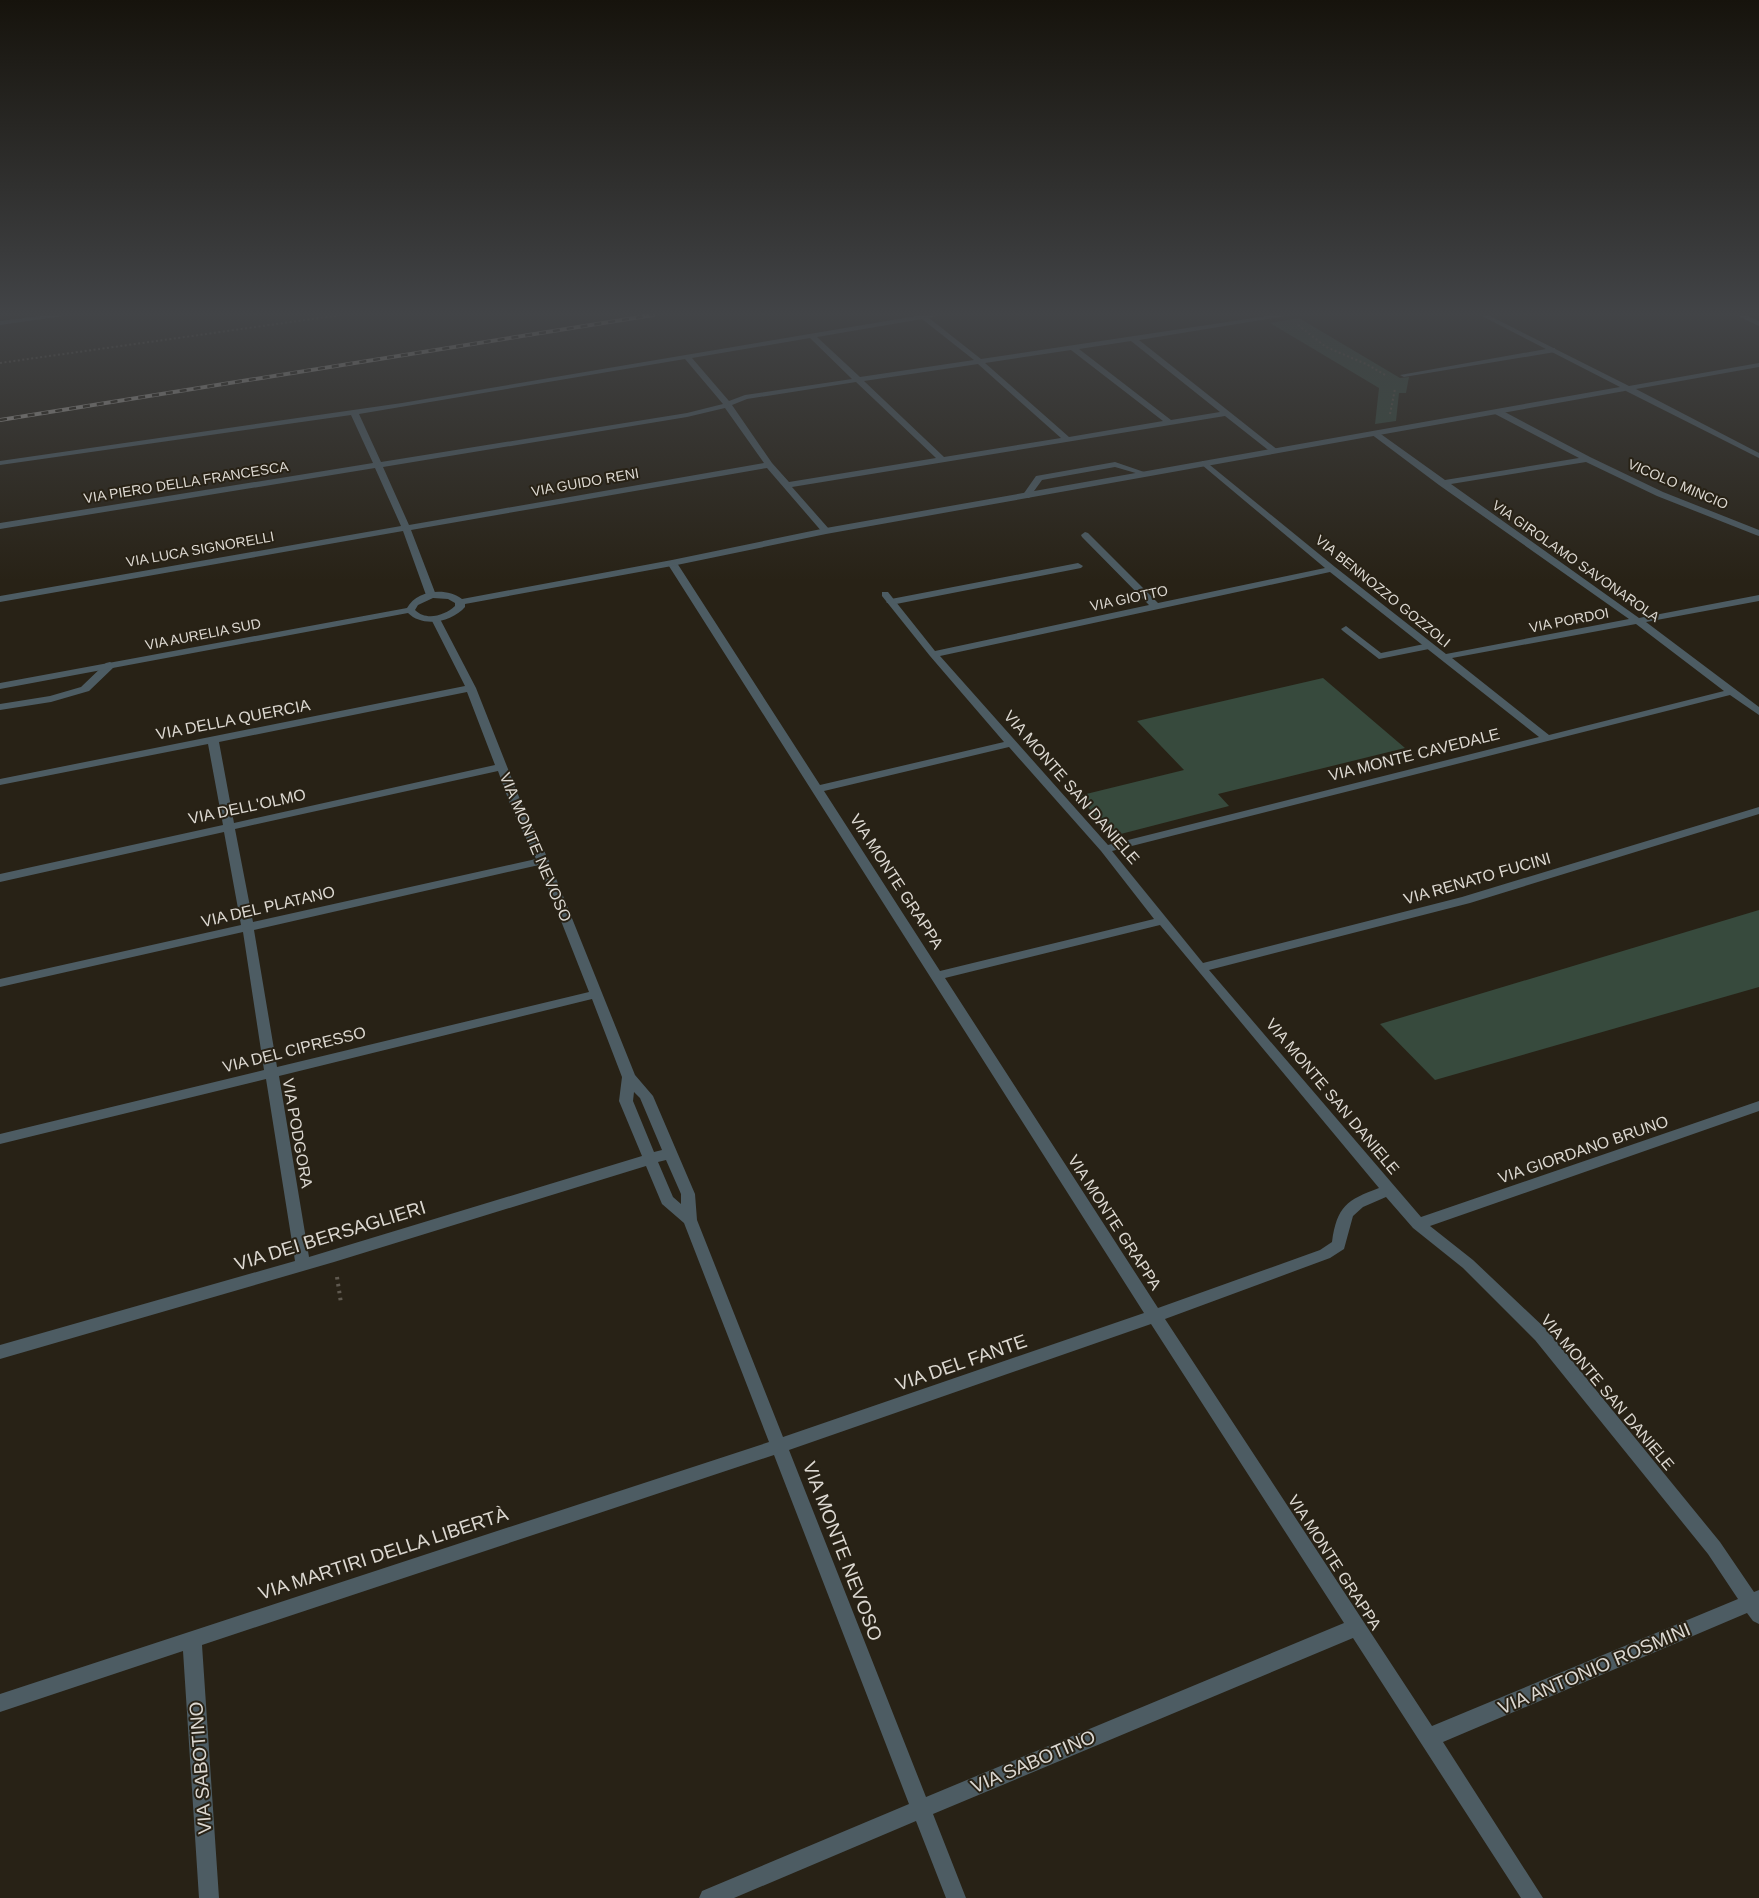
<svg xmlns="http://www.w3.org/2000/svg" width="1759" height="1898" font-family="Helvetica,sans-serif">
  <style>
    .green { fill: #374a3d }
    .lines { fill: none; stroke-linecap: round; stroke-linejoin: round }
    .path-far1 { stroke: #5f594f; stroke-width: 2; stroke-dasharray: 2 2.5; stroke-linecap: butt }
    .path { stroke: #5f594f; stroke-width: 4; stroke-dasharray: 2.5 4.5; stroke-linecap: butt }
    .service { fill: #4d5c63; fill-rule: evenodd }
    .minor { fill: #4d5c63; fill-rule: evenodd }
    .tertiary { fill: #4d5c63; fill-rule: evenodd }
    .rail-casing { stroke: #a6a199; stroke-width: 4 }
    .rail { stroke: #282216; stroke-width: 2.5; stroke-dasharray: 7; stroke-linecap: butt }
    .labels { text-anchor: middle; stroke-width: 4; stroke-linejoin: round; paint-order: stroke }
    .far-street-label { font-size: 14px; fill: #dcd8d1; stroke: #282216 }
    .street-label { font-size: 16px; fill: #dcd8d1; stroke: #282216 }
    .near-street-label { font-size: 19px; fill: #dcd8d1; stroke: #282216 }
  </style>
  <rect width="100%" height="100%" fill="#282216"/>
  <g class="green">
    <path d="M1299 318 1400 378 1409 377 1406 393H1399L1396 421 1375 424 1379 388 1270 323Z"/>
    <path d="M1323 678 1405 748 1218 794 1229 806 1113 836 1078 796 1184 770 1137 721Z"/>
    <path d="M1759 910V987L1435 1080 1380 1024Z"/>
  </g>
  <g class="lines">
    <g class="path-far1">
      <path d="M1298 325 1326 347 1366 364 1387 376"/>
      <path d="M0 363 341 315"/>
      <path d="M1390 414 1395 389"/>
    </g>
    <path class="path" d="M337 1277 341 1303"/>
    <g class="service">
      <path d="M1078 563 1083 566 1081 568 891 605 886 602 891 599Z"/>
      <path d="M1346 626 1381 653 1429 643 1434 646 1429 649 1379 659 1343 631 1341 629Z"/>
      <path d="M110 662 115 665 114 667 89 691 51 702 0 710V704L50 696 81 687 106 663Z"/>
    </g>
    <g class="minor">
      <path d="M49 315H70L0 325V321Z"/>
      <path d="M922 315H939L929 318 981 359 1274 315H1291L1139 340 1279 451 1272 453 1225 416 792 487 829 529V533H823L767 468 411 530 436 595 431 598 426 595 403 531 0 602V596L401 526 375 468 0 529V523L373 463 351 415 0 465V461L402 403ZM922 319 974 360 860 377 817 337ZM810 338 852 379 745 395 729 401 692 358ZM1131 341 1220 412 1171 420 1079 349ZM1071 350 1163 421 1069 437 985 363ZM685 359 723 404 687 413 381 462 359 414ZM978 364 1061 438 944 457 864 381ZM856 382 936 458 789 482 772 463 732 405 747 399ZM725 408 764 463 409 525 383 467 687 417Z"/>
      <path d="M1736 315H1745L1759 321V326Z"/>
      <path d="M1552 348H1555V352L1404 377 1400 375Z"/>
      <path d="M1626 387H1632L1759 453V458L1626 391Z"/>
      <path d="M1495 410H1501L1590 457 1663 492 1759 530V536L1756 535 1657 496 1586 462 1451 484 1639 618 1759 595V601L1646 622 1759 707V715L1730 695 1112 851 1203 963 1462 897 1759 807V814L1470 903 1209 970 1421 1217 1759 1101V1111L1430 1226 1473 1260 1547 1330 1720 1542 1754 1592 1759 1590V1624L1753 1621 1747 1613 1443 1742 1543 1898H1521L1353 1638 933 1814 966 1898H946L916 1821 734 1898H699L702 1891 909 1804 774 1455 202 1645 219 1898H199L183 1651 0 1712V1694L769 1442 684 1223 662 1204 646 1166 334 1262 0 1359V1345L295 1261 266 1079 0 1144V1134L264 1070 243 932 0 987V979L241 925 224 832 0 882V874L223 825 208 744 0 785V779L465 686 431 619 436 616 439 617 476 688 523 807 549 861 635 1075 653 1096 695 1194 697 1220 783 1437 1144 1313 667 563 669 561 677 563 820 785 1004 742 930 656 882 596V592H888L935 651 1149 605 1082 537 1081 535 1085 532 1088 533 1158 603 1325 568 1202 465V461H1205L1335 567 1446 654 1629 619 1439 485 1371 434 1378 432 1445 480 1579 458 1495 414ZM1330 572 1539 737 1108 845 940 656ZM1636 624 1724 691 1549 735 1452 658ZM467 692 495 765 234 823 219 742ZM1009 747 1101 851 1154 919 940 971 824 791ZM498 771 511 807 536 859 253 922 235 829ZM539 865 589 992 277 1067 254 930ZM1160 925 1379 1188C1347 1200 1337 1206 1332 1242L1320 1250 1158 1308 945 978ZM592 999 622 1077 619 1101 642 1156 309 1257 279 1076ZM634 1092 640 1098 662 1150 654 1152 633 1101ZM666 1160 681 1194V1204L673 1197 658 1162ZM1386 1197 1413 1228 1463 1268 1535 1340 1708 1554 1738 1599 1432 1726 1165 1319 1330 1258 1344 1249 1353 1216 1363 1207ZM1151 1324 1344 1623 926 1797 789 1450Z"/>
      <path d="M1115 462 1150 474 1146 476 1115 467 1042 480 1029 498 1022 496 1036 476Z"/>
    </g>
    <path class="tertiary" d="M1480 315H1488L1629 386 1759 363V367L826 534 672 566 465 604V607C452 622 423 628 408 613L0 689V683L407 608C417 590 446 587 462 599L672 560 826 528 1620 387ZM433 598 448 599 455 603V606C444 616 426 621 415 610L418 605Z"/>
    <defs>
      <path id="rail" d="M0 420 653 315"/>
    </defs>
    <use href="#rail" class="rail-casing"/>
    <use href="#rail" class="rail"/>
  </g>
  <linearGradient id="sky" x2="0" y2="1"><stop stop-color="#16130c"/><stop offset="0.54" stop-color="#424447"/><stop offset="1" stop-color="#424447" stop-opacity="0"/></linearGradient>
  <rect width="1759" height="581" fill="url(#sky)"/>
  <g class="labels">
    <g class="far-street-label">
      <text transform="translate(186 482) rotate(-9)" y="5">VIA PIERO DELLA FRANCESCA</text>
      <text transform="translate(585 482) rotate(-10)" y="5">VIA GUIDO RENI</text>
      <text transform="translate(1678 484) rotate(23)" y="5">VICOLO MINCIO</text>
      <text transform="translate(200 549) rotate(-10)" y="5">VIA LUCA SIGNORELLI</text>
      <text transform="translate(1576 561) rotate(35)" y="5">VIA GIROLAMO SAVONAROLA</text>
      <text transform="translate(1383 591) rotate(39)" y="5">VIA BENNOZZO GOZZOLI</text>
      <text transform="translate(1129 598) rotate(-12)" y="5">VIA GIOTTO</text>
      <text transform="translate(1569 620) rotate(-11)" y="5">VIA PORDOI</text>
      <text transform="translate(203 634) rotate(-11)" y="5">VIA AURELIA SUD</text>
    </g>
    <g class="street-label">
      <text transform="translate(233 719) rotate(-11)" y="6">VIA DELLA QUERCIA</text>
      <text transform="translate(1414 754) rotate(-14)" y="6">VIA MONTE CAVEDALE</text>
      <text transform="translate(1072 787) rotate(49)" y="6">VIA MONTE SAN DANIELE</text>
      <text transform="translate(247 806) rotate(-12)" y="6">VIA DELL'OLMO</text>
      <text transform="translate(536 847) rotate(67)" y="6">VIA MONTE NEVOSO</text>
      <text transform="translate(1477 878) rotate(-16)" y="6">VIA RENATO FUCINI</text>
      <text transform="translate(897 881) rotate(57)" y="6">VIA MONTE GRAPPA</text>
      <text transform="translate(268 906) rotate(-13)" y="6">VIA DEL PLATANO</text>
      <text transform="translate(294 1049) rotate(-14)" y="6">VIA DEL CIPRESSO</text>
      <text transform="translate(1333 1096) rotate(50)" y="6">VIA MONTE SAN DANIELE</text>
      <text transform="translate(298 1133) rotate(80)" y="6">VIA PODGORA</text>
      <text transform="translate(1583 1149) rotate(-19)" y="6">VIA GIORDANO BRUNO</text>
      <text transform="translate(1115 1222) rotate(57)" y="6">VIA MONTE GRAPPA</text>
      <text transform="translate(1608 1392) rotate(50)" y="6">VIA MONTE SAN DANIELE</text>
      <text transform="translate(1335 1562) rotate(57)" y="6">VIA MONTE GRAPPA</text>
    </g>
    <g class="near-street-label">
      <text transform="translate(330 1235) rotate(-17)" y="7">VIA DEI BERSAGLIERI</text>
      <text transform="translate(961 1362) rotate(-19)" y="7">VIA DEL FANTE</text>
      <text transform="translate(843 1551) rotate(69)" y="7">VIA MONTE NEVOSO</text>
      <text transform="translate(383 1553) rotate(-18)" y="7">VIA MARTIRI DELLA LIBERTÀ</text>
      <text transform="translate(1594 1668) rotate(-23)" y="7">VIA ANTONIO ROSMINI</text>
      <text transform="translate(1033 1761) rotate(-23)" y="7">VIA SABOTINO</text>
      <text transform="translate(200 1768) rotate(-94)" y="7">VIA SABOTINO</text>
    </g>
  </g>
</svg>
